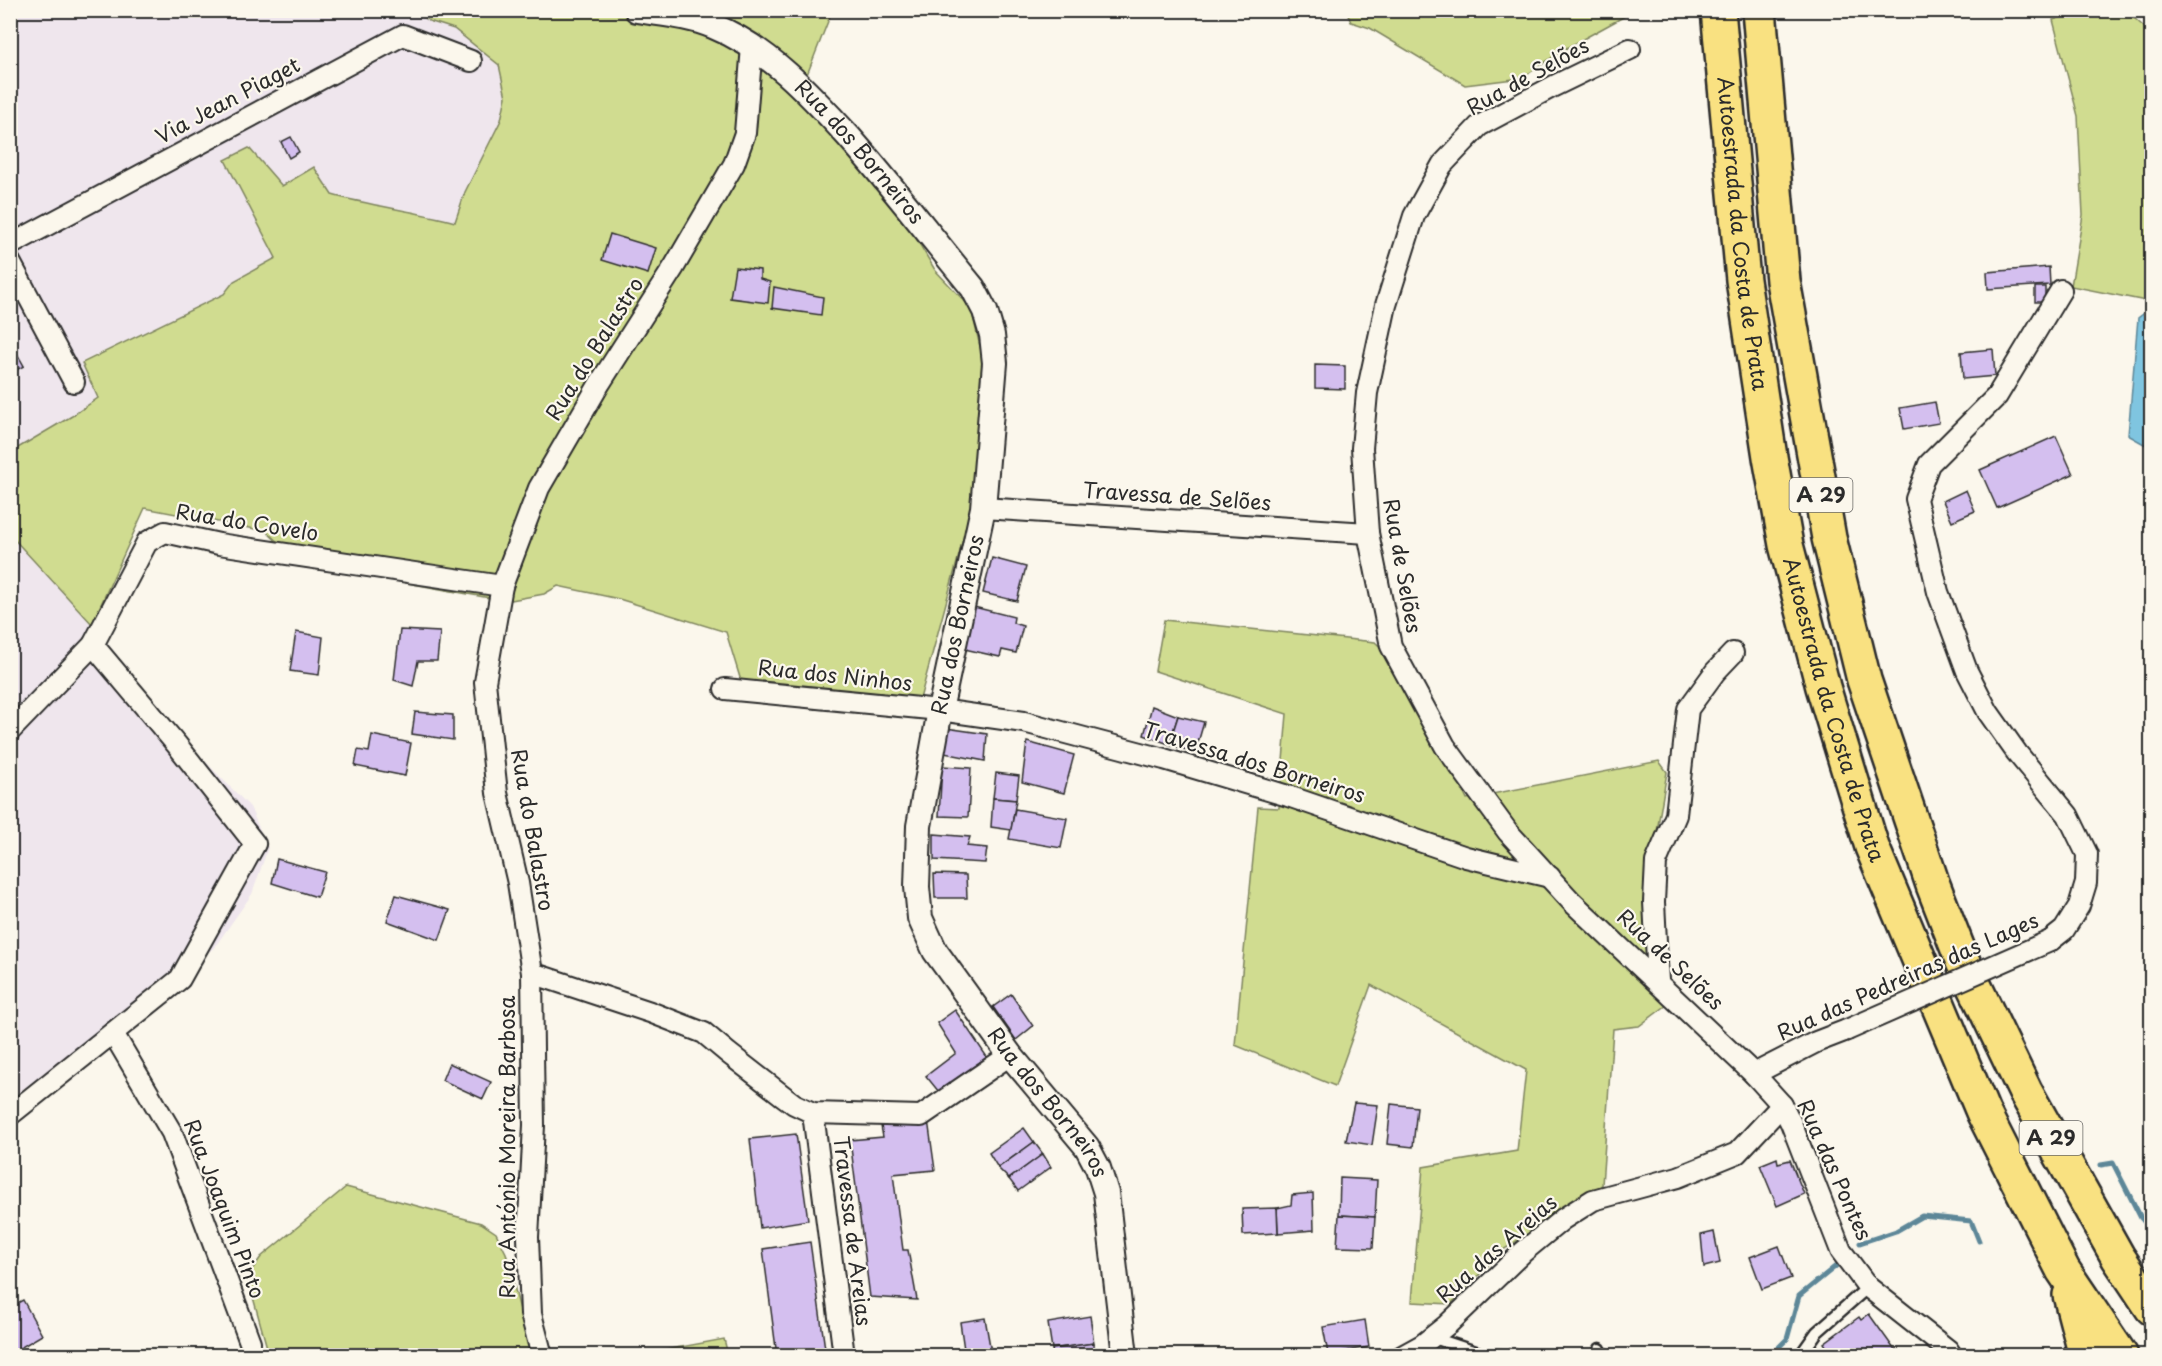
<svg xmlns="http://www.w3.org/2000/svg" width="2162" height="1366" font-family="'Playpen Sans',sans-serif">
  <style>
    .built { fill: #efe6ed }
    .green { fill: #d0dc90; stroke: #7e845e; stroke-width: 1.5 }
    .water { fill: #7fc5e0; stroke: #5d8798; stroke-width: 1.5 }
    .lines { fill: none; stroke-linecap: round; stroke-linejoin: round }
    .stream { stroke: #5d8798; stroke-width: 5 }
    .building { fill: #d4bfef; stroke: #2b2b2b; stroke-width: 1.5 }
    .service-casing { stroke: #2b2b2b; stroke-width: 15 }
    .minor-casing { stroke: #2b2b2b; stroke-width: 24 }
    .tertiary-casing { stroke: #2b2b2b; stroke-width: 28 }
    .motorway-casing { stroke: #2b2b2b; stroke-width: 38 }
    .service { stroke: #fbf7ec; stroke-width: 10 }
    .minor { stroke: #fbf7ec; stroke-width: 20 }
    .tertiary { stroke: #fbf7ec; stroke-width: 24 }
    .motorway { stroke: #f9e181; stroke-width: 33 }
    .minor-bridge-casing { stroke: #2b2b2b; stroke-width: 24; stroke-linecap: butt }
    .minor-bridge { stroke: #fbf7ec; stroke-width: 20 }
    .labels { text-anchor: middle; stroke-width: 4.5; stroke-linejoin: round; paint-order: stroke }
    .shield { fill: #fbf7ec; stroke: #696865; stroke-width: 1.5 }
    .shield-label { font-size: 20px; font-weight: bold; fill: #2b2b2b }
    .street-label { font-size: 21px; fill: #2b2b2b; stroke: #fbf7ec }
  </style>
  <rect width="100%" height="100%" fill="#fbf7ec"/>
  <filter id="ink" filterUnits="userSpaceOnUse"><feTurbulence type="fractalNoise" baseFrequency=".0167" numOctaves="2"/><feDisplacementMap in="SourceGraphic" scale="12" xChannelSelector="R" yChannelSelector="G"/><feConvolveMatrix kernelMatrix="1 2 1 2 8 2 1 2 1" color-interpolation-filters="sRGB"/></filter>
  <g filter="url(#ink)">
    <g class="built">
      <path d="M11 11H415L429 21 454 29 499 66 506 97 501 120 465 192 455 222 409 210 369 205 282 186 225 160 276 258 234 281 224 294 82 362 98 398 72 416 11 452Z"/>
      <path d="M10 536 92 624 189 745 250 807 268 848 252 894 214 948 11 1098Z"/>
    </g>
    <g class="green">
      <path d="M1636 10 1563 50 1522 78 1465 85 1370 28 1351 22 1346 11Z"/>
      <path d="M415 11H832L801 90 910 228 935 270 971 308 985 368 983 466 920 699 741 681 726 632 619 599 558 586 544 594 506 601 358 574 291 555 266 531 145 508 92 624 11 536V452L72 416 98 398 82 363 224 294 234 281 276 258 225 160 249 148 282 186 314 167 332 195C373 206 414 211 455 222L465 192 501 120 506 97 499 65 454 29 429 21Z"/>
      <path d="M2079 11H2126L2151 33V302L2071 286 2083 215 2078 116 2053 20Z"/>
      <path d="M1164 620 1375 642 1407 672 1467 799 1659 761 1667 772 1656 837 1667 1005 1639 1026 1613 1029 1602 1185 1503 1250 1451 1304 1412 1302 1423 1167 1517 1151 1526 1070 1371 985 1335 1086 1235 1045 1258 807 1279 808 1287 714 1155 671Z"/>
      <path d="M346 1187 481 1223 496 1233 506 1253 531 1355H269L251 1290V1271L261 1257Z"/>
      <path d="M724 1339 728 1355H638Z"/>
    </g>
    <path class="water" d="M2151 308V448L2128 435 2138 318Z"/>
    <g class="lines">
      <g class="stream">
        <path d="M2101 1165 2113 1163 2141 1218 2152 1231"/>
        <path d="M1860 1243 1896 1231 1922 1216 1971 1221 1979 1241"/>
        <path d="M1770 1356 1787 1339 1799 1296 1836 1266"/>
      </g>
    </g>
    <g class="building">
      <path d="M291 137 299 152 289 158 281 142Z"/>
      <path d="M610 234 656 248 648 274 602 260Z"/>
      <path d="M735 267 760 270V279L770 282 768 303 730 298Z"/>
      <path d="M2049 267 2050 285 1988 289 1987 272Z"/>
      <path d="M774 287 823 297 821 315 772 308Z"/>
      <rect x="2035" y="287" width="10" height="15"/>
      <path d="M10 341 24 366 10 373Z"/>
      <path d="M1993 349 1995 376 1963 379 1961 352Z"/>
      <path d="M1315 365 1345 366V389L1315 388Z"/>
      <path d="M1935 402 1939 423 1904 429 1900 408Z"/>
      <path d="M2056 436 2073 474 1997 508 1980 470Z"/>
      <path d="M1966 490 1975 511 1952 521 1943 501Z"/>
      <path d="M992 558 1026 567 1017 601 983 593Z"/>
      <path d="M970 606 1014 617 1013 623 1023 626 1016 653 1002 650 1000 657 960 648Z"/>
      <path d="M400 630 440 632 437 661H418L413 686 394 680Z"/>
      <path d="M296 632 323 637 319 675 290 671Z"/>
      <path d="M1152 706 1178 716 1169 744 1144 735Z"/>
      <path d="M415 712 453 715V740L412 734Z"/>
      <path d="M1178 716 1204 722 1195 753 1169 744Z"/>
      <path d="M946 728 987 734 985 761 944 753Z"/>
      <path d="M372 735 411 743 405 776 355 766 358 750 369 752Z"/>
      <path d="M1027 742 1074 755 1064 793 1022 782Z"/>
      <path d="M942 766 971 768 968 817 939 816Z"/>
      <path d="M996 773 1019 776 1016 800 993 798Z"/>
      <path d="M993 798 1016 800 1011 830 991 827Z"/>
      <path d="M1015 809 1067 818 1061 848 1009 839Z"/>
      <path d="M934 834 970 837 967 846 987 848 985 863 934 860Z"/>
      <path d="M277 859 325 872 317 897 272 883Z"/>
      <path d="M934 874 966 875 967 898H935Z"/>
      <path d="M396 895 450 910 439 940 387 921Z"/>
      <path d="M1011 994 1033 1026 1016 1040 993 1007Z"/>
      <path d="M955 1010 987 1057 939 1092 926 1076 956 1053 937 1023Z"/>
      <path d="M449 1063 491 1082 483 1099 442 1080Z"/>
      <path d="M1354 1103 1378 1105 1372 1145 1346 1141Z"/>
      <path d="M1391 1104 1417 1107 1413 1147 1387 1144Z"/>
      <path d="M928 1120 935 1170 893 1174 903 1250H908L917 1300 870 1297 850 1140 883 1137 881 1126Z"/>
      <path d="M1024 1128 1034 1142 998 1168 989 1153Z"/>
      <path d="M796 1134 808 1220 760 1228 750 1139Z"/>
      <path d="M1034 1142 1043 1154 1009 1179 998 1168Z"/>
      <path d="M1043 1154 1051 1167 1018 1191 1009 1179Z"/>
      <path d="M1777 1158 1778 1163 1790 1160 1804 1194 1777 1206 1760 1165Z"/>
      <path d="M1340 1178 1377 1180 1375 1217 1339 1215Z"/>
      <path d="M1313 1193 1314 1230 1278 1233 1277 1208 1291 1205 1292 1195Z"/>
      <path d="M1277 1208 1278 1233 1243 1235 1242 1209Z"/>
      <path d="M1339 1215 1375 1217 1373 1248 1337 1247Z"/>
      <path d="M1714 1232 1720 1263 1704 1267 1701 1235Z"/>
      <path d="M810 1242 826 1356H777L763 1249Z"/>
      <path d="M1779 1246 1791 1278 1762 1289 1750 1257Z"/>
      <path d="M23 1300 42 1335 10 1354V1307Z"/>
      <path d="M1869 1314 1899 1356H1833L1824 1343 1859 1317 1861 1320Z"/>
      <path d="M1090 1316 1094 1343 1052 1349 1048 1323Z"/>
      <path d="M985 1318 991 1352 965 1356 960 1322Z"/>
      <path d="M1365 1320 1369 1347 1328 1354 1323 1327Z"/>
      <path d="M1094 1343 1095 1356H1053L1052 1349Z"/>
    </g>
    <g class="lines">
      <defs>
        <g id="service">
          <path d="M1431 1337 1485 1355 1523 1356"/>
          <path d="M1597 1356 1600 1349"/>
          <path d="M1800 1356 1817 1332 1868 1287"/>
        </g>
        <g id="minor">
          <path d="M1630 49 1554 86 1479 126 1442 165 1414 216 1386 305 1367 393 1362 448 1368 533 1391 646 1445 746 1508 832 1572 902 1754 1074 1782 1105 1791 1123 1841 1251 1868 1287 1948 1350 1952 1356"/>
          <path d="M10 245 403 35 471 61"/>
          <path d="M10 262 74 382"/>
          <path d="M983 508 1368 533"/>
          <path d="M725 689 940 710 1024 722 1164 759 1288 796 1466 857 1550 877"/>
          <path d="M10 731 93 645 147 542 165 532 219 544 502 586"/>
          <path d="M2050 941 2064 930 2079 906 2086 883 2087 854 2068 815 2017 753 1988 712 1967 671 1938 592 1916 499 1929 464 1997 396 2061 290"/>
          <path d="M532 973 650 1012 704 1033 728 1053 782 1095 794 1104 813 1113 921 1116 1010 1055"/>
          <path d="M1658 981 1654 902 1656 862 1676 815 1688 709 1715 672 1733 653"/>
          <path d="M113 1033 172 1133 250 1342"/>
          <path d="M1754 1074 1816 1042 1847 1030"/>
          <path d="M813 1113 844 1356"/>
          <path d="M10 1115 180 979 255 844 177 745 93 645"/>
          <path d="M542 1356 531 1314 528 1237 534 1125 532 973 518 883 497 793 485 682 502 586 539 488 600 383 674 267 734 164 745 133 752 46"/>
          <path d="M1402 1356 1422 1345 1447 1325 1523 1252 1563 1219 1593 1200 1678 1177 1737 1153 1782 1105"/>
        </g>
        <g id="tertiary">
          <path id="s1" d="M637 10C662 14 689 16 713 26 768 48 810 94 849 137 892 186 932 238 973 288L985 311 992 335 995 363 983 508 940 710 919 826 917 887 920 918 935 951 1010 1055 1087 1147 1098 1168 1106 1193 1125 1356"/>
        </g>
        <g id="motorway">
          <path id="s2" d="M1718 10 1743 280 1770 457 1786 545 1823 687 1872 847 1983 1112 2063 1270 2121 1356"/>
          <path d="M1759 10 1783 281 1829 538 1864 680 1933 885 1963 962 2025 1091 2118 1257 2152 1308"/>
          <path d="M2070 1295 2086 1356"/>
        </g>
      </defs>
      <use href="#service" class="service-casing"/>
      <use href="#minor" class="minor-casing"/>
      <use href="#tertiary" class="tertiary-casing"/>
      <use href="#motorway" class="motorway-casing"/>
      <use href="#service" class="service"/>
      <use href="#minor" class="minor"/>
      <use href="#tertiary" class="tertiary"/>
      <use href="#motorway" class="motorway"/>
      <defs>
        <path id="minor-bridge" d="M1847 1030 2050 941"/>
      </defs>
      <use href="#minor-bridge" class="minor-bridge-casing"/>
      <use href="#minor-bridge" class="minor-bridge"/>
    </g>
  </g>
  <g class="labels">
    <g class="shield">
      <rect x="1789.5" y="478" width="63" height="34" rx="4.5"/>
      <rect x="2019.5" y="1121" width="63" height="34" rx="4.5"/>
    </g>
    <g class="shield-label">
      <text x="1821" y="502">A 29</text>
      <text x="2051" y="1145">A 29</text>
    </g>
    <g class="street-label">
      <text transform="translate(1528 77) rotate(-29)" y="7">Rua de Selões</text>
      <text transform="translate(228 101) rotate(-28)" y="7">Via Jean Piaget</text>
      <text dy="7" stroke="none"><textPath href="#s1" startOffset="273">Rua dos Borneiros</textPath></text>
      <text dy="7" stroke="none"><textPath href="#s2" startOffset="225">Autoestrada da Costa de Prata</textPath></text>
      <text transform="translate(595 349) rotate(-58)" y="7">Rua do Balastro</text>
      <text transform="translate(1177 497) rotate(4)" y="7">Travessa de Selões</text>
      <text transform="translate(247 523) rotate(9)" y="7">Rua do Covelo</text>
      <text transform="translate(1402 566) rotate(80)" y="7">Rua de Selões</text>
      <text transform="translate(958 625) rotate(-78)" y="7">Rua dos Borneiros</text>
      <text transform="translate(835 676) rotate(6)" y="7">Rua dos Ninhos</text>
      <text dy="7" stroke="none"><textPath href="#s2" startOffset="711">Autoestrada da Costa de Prata</textPath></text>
      <text transform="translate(1254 763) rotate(17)" y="7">Travessa dos Borneiros</text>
      <text transform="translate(532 830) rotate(80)" y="7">Rua do Balastro</text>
      <text transform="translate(1670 960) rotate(43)" y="7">Rua de Selões</text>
      <text transform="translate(1908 977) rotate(-24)" y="7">Rua das Pedreiras das Lages</text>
      <text dy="7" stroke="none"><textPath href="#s1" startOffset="1317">Rua dos Borneiros</textPath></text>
      <text transform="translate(508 1147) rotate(-90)" y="7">Rua António Moreira Barbosa</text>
      <text transform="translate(1834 1170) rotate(66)" y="7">Rua das Pontes</text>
      <text transform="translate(224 1209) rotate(69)" y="7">Rua Joaquim Pinto</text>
      <text transform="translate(852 1231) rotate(83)" y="7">Travessa de Areias</text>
      <text transform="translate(1497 1249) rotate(-41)" y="7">Rua das Areias</text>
    </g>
  </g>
  <rect width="2162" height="1366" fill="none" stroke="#fbf7ec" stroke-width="36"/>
  <rect x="18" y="18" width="2126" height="1330" fill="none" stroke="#2b2b2b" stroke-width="2" filter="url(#ink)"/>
</svg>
